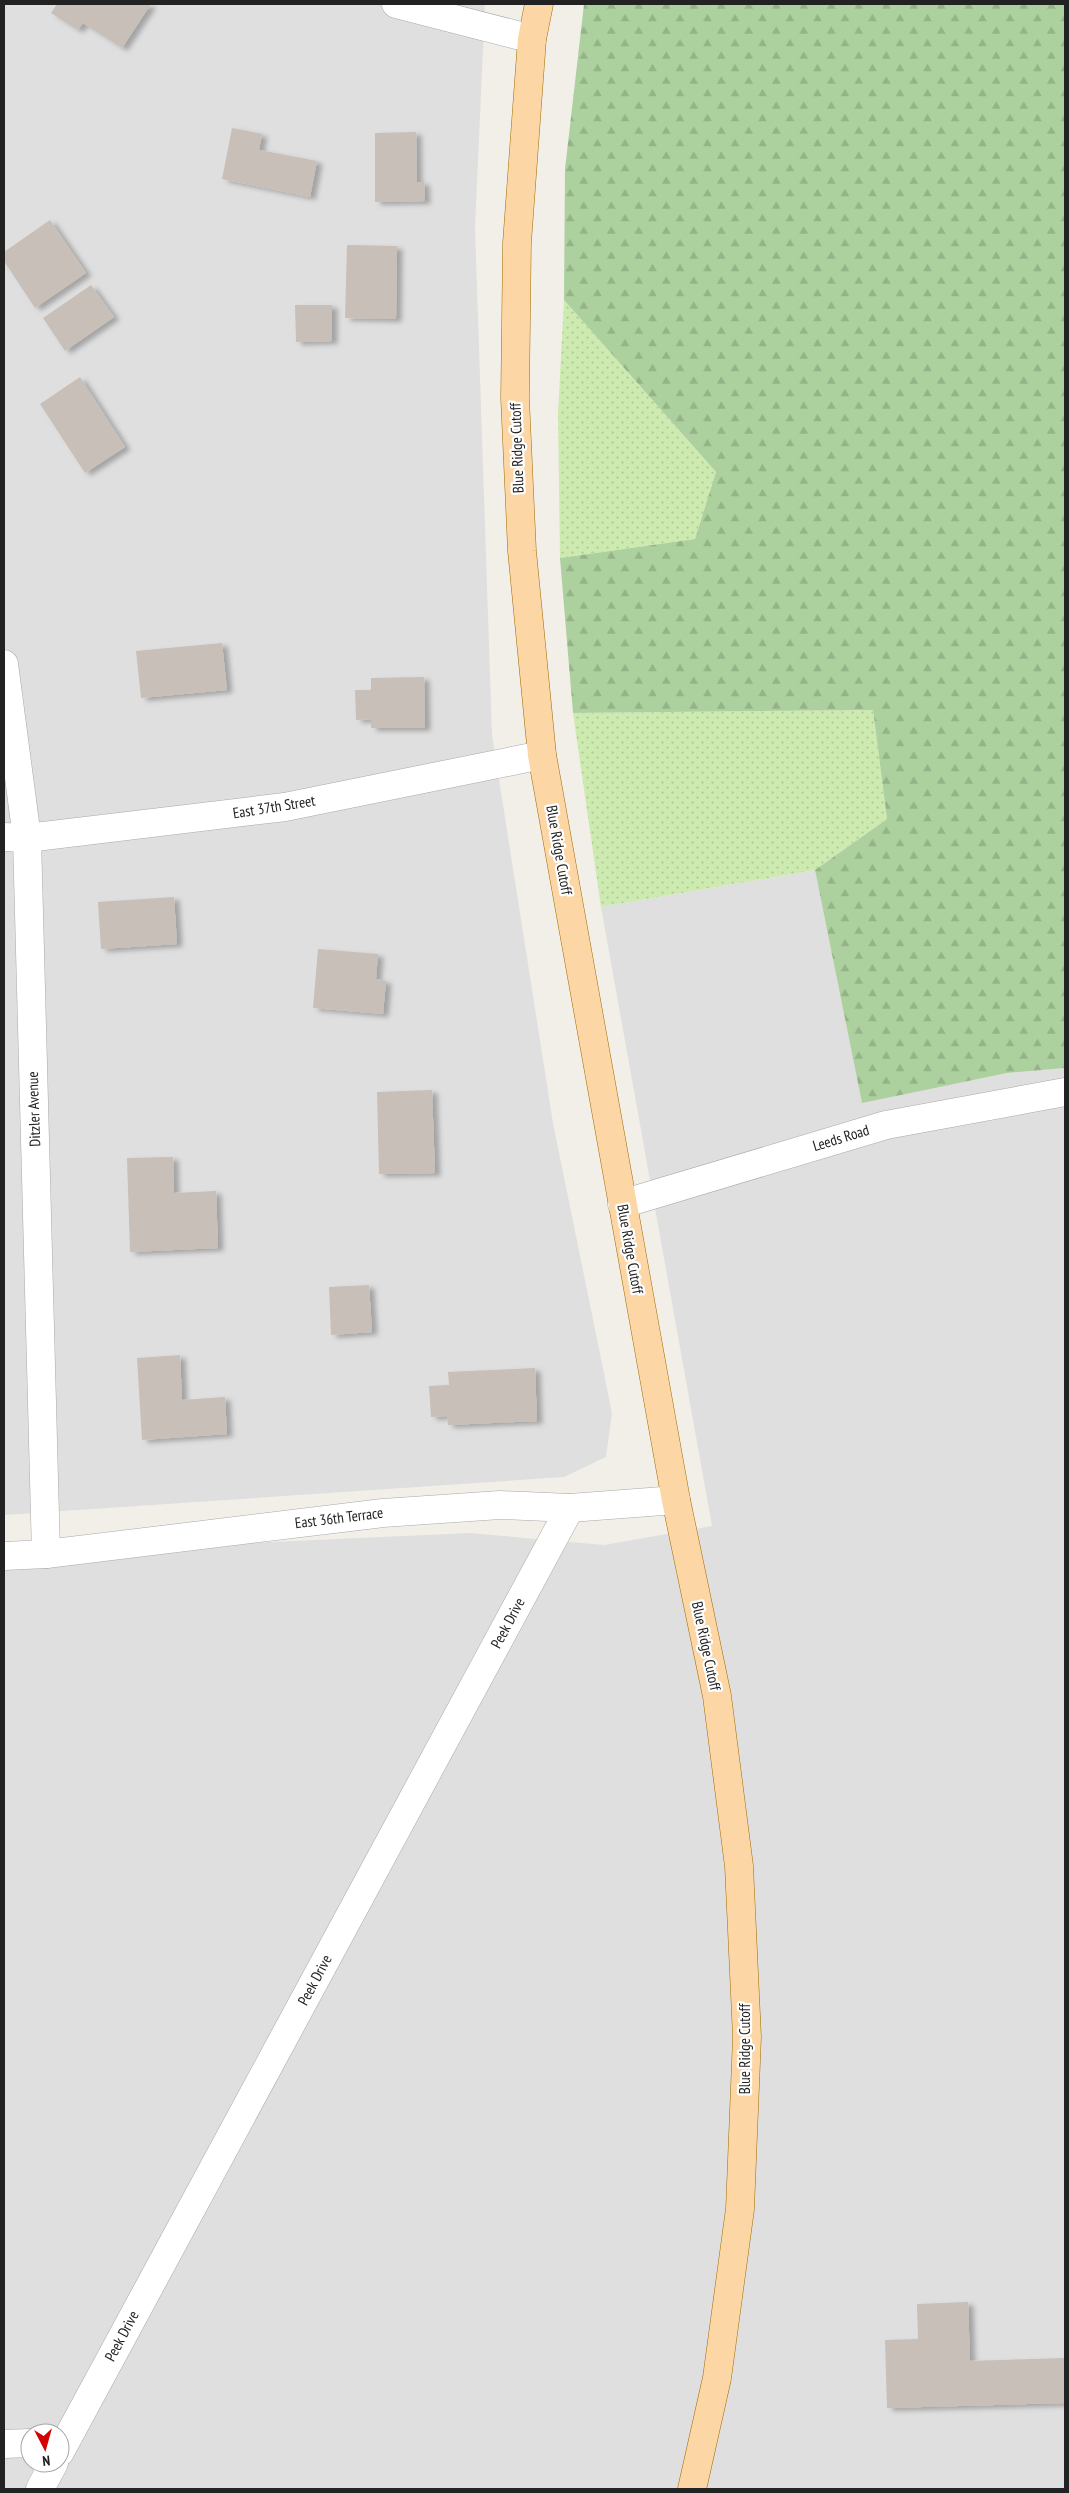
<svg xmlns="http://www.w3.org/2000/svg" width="1069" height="2493" font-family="'PT Sans Narrow',sans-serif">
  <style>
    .residential { fill: #e0dfdf; fill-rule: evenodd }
    .grass { fill: url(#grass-dots) }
    .forest { fill: url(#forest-firs) }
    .building { fill: #c7bfb8; filter: url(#shadow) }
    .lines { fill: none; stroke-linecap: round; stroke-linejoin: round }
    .minor-casing { stroke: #a9a9a9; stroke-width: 29 }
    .major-casing { stroke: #a06b00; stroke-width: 29 }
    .minor { stroke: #fff; stroke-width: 28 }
    .major { stroke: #fcd6a4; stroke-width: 28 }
    .labels { text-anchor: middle; stroke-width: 4.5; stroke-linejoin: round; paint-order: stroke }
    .street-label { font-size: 15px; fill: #222; stroke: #fff }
  </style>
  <defs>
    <pattern id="grass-dots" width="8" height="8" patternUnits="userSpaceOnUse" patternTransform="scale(1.25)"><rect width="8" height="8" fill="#cdebb0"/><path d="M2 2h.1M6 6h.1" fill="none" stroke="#b0c997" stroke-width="1.8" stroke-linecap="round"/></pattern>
    <pattern id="forest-firs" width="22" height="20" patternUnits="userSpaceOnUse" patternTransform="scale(1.25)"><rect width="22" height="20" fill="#add19e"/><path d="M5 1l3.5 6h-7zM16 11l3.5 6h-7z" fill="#95b388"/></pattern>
    <filter id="shadow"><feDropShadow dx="5.5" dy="3" stdDeviation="2.5" flood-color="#0004"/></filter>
  </defs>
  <rect width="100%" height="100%" fill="#f2efe9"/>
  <g class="residential">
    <path d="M4 4H485L475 228 492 735 553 1123 612 1413 606 1457 564 1477 4 1515Z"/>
    <path d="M815 870 862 1102 1007 1073 1065 1068V2489H4V1554L470 1533 604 1545 712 1526 601 907ZM30 2433H60V2463H30Z"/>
  </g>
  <g class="grass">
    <path d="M564 300 716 472 695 539 560 558 558 414Z"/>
    <path d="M873 710 887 819 815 870 601 907 573 713Z"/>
  </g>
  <path class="forest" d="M584 4H1065V1068L1007 1073 862 1103 815 870 887 819 873 710 573 713 560 558 695 539 716 472 564 300 565 169Z"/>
  <g class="building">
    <path d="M57 4H151L122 48 83 23 78 30 51 13Z"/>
    <path d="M232 128 262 134 259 150 317 161 310 197 222 179Z"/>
    <path d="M416 132 417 182H424L425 201 375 202V133Z"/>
    <path d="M50 220 86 273 35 308 4 261V252Z"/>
    <path d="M347 245 397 246 396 319 345 318Z"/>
    <path d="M91 285 114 317 65 351 43 318Z"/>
    <path d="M295 305H332V341L296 342Z"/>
    <path d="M80 377 125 447 85 473 40 404Z"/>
    <path d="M222 643 227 690 141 698 136 651Z"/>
    <path d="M424 677 425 728H371V719L356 720 355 690H371V678Z"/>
    <path d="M174 897 177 944 101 949 98 902Z"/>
    <path d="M318 949 378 954 376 979 386 981 383 1014 313 1008Z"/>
    <path d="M432 1090 435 1173 379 1174 377 1092Z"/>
    <path d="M173 1157 174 1193 216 1191 218 1248 130 1252 127 1158Z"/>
    <path d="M369 1285 372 1332 331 1335 329 1287Z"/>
    <path d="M180 1355 182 1400 225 1397 227 1434 142 1440 137 1358Z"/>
    <path d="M535 1368 537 1421 448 1425 447 1416 431 1417 429 1386 449 1385 448 1372Z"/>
    <path d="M968 2302 970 2361 1065 2358V2403L887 2408 885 2340 918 2339 917 2304Z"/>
  </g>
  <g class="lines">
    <defs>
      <g id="minor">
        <path d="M396 4 532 39"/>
        <path d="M4 664 27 838 46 1554"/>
        <path d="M4 837 27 838 285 807 542 755"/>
        <path d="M622 1204 886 1125 1065 1092"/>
        <path d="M4 1556 46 1554 383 1513 500 1505 570 1508 676 1500"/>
        <path d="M4 2444 30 2443"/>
        <path d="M60 2452 570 1508"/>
        <path d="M40 2489 54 2463"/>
      </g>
      <path id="major" d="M539 4 532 39 517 243 515 398 522 551 542 755 676 1500 717 1696 739 1866 747 2037 740 2209 717 2378 692 2489"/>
    </defs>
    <use href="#minor" class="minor-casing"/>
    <use href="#major" class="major-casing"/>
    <use href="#minor" class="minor"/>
    <use href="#major" class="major"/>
  </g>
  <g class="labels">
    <g class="street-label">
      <text transform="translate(517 448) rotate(-92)" y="5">Blue Ridge Cutoff</text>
      <text transform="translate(274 807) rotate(-9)" y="5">East 37th Street</text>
      <text transform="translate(559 850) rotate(80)" y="5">Blue Ridge Cutoff</text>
      <text transform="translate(34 1109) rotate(-92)" y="5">Ditzler Avenue</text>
      <text transform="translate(841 1138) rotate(-17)" y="5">Leeds Road</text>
      <text transform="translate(630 1249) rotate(80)" y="5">Blue Ridge Cutoff</text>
      <text transform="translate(339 1518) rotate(-7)" y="5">East 36th Terrace</text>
      <text transform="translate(508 1623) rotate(-62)" y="5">Peek Drive</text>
      <text transform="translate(706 1646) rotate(78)" y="5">Blue Ridge Cutoff</text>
      <text transform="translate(315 1980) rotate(-62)" y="5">Peek Drive</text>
      <text transform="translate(745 2049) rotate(-90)" y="5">Blue Ridge Cutoff</text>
      <text transform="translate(122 2336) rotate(-62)" y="5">Peek Drive</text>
    </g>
  </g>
  <rect width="1069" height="2493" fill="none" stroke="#222222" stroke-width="10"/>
  <g transform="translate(45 2448) rotate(174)"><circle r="24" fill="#ffffff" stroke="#a7a7a7"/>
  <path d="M0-4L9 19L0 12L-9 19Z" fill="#d40000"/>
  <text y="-8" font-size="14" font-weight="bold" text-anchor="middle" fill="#222222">N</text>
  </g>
</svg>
